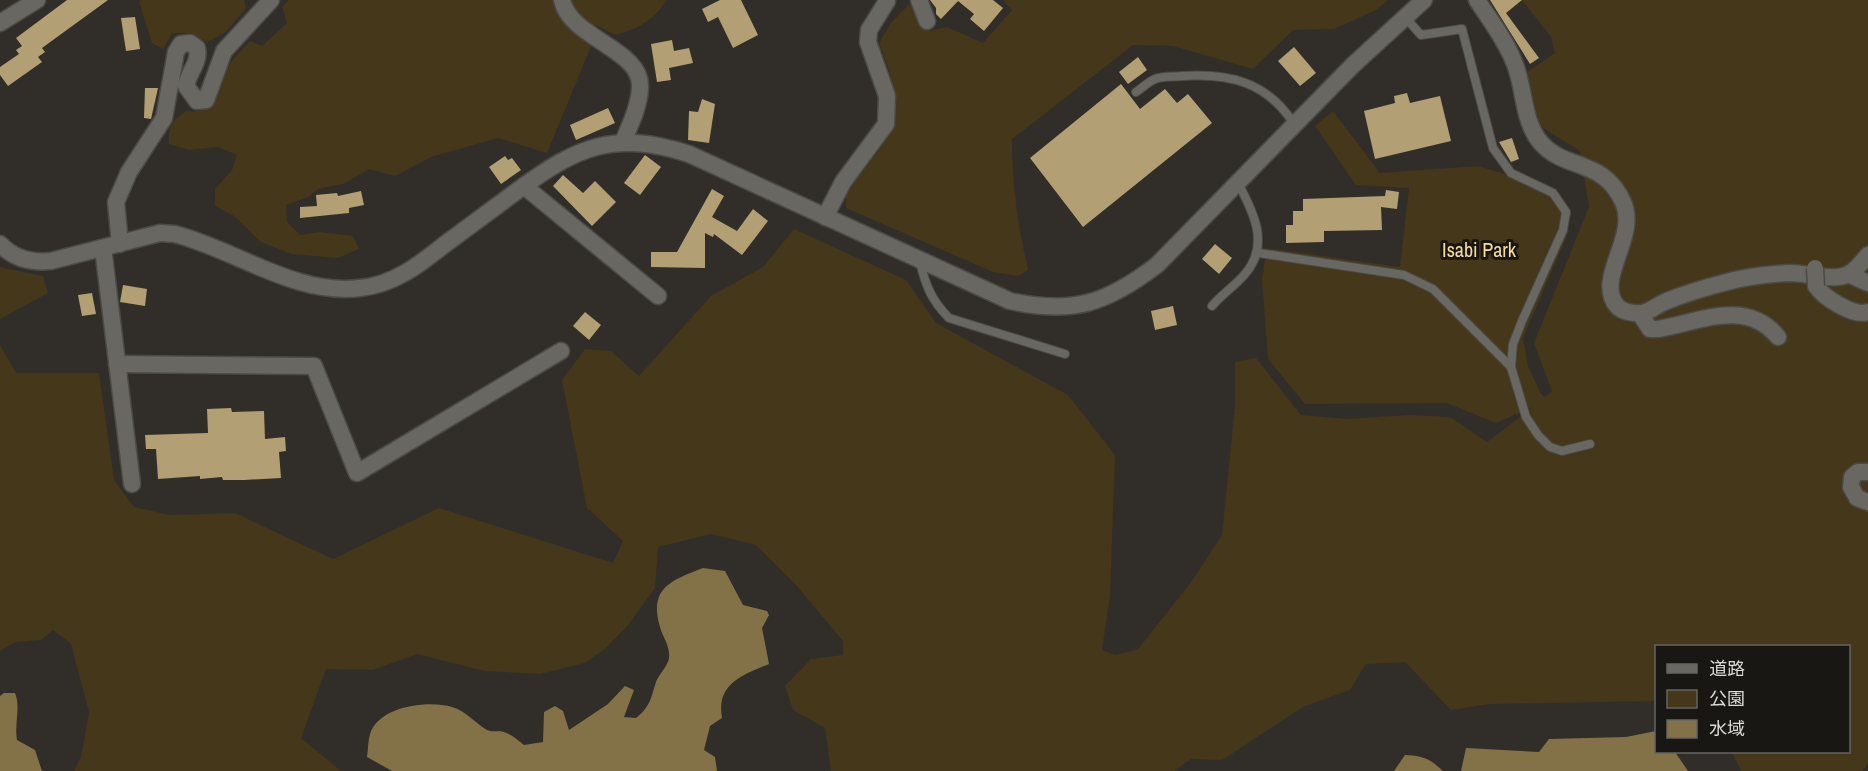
<svg xmlns="http://www.w3.org/2000/svg" width="1868" height="771" font-family="'Archivo Narrow','Noto Sans JP',sans-serif">
  <style>
    .green { fill: #44371a }
    .water { fill: #837247 }
    .building { fill: #b29f73 }
    .lines { fill: none; stroke-linecap: round; stroke-linejoin: round }
    .service-casing { stroke: #4b4a45; stroke-width: 10 }
    .minor-casing { stroke: #4b4a45; stroke-width: 19 }
    .tertiary-casing { stroke: #4b4a45; stroke-width: 19 }
    .service { stroke: #696761; stroke-width: 8 }
    .minor { stroke: #696761; stroke-width: 16 }
    .tertiary { stroke: #696761; stroke-width: 16 }
    .minor-bridge-casing { stroke: #4b4a45; stroke-width: 19; stroke-linecap: butt }
    .minor-bridge { stroke: #696761; stroke-width: 16 }
    .labels { text-anchor: middle; stroke-width: 6; stroke-linejoin: round; paint-order: stroke }
    .park-label { font-size: 20px; fill: #f9dc96; stroke: #181714 }
  </style>
  <rect width="100%" height="100%" fill="#312e29"/>
  <g class="green">
    <path d="M142 0H244L246 8 226 32 207 42 190 33H172L163 49 152 43 139 1Z"/>
    <path d="M289 0H667C653 20 639 29 615 35L596 25 590 49 547 153 498 138 431 157 395 176 369 169 343 184 318 189 308 197 286 205 287 222 300 235 319 232 353 236 359 249 338 258 292 254 261 242 234 216 215 206V189L232 170 237 155 218 147 189 150 169 144C168 126 172 121 186 111 222 115 217 88 229 66 234 57 243 49 250 41L262 46 287 23 282 7Z"/>
    <path d="M1003 0H1388L1376 10 1334 29 1293 30 1253 69 1173 46 1133 45 1012 139C1012 185 1018 225 1028 270L1018 276 993 272 846 208V195C859 174 878 155 890 134 904 108 889 68 879 43L891 23 909 4 929 31 947 27 983 43 1012 10Z"/>
    <path d="M1522 0H1868V764L1862 771H1741L1732 752H1848V646H1656V701L1490 704 1451 710 1405 662 1366 664 1350 690 1303 707 1222 760 1191 759 1174 771H831L825 728 793 710 785 686 811 659 843 655V641L796 585 756 545 711 534 658 547 655 588 629 624 606 648 585 663 540 674 485 671 417 654 373 670 326 669 301 738 341 771H74L81 757 89 712 71 644 53 630 41 640 16 642 0 651V345L16 373H99L114 480 134 507 170 515 235 513 333 559 439 508 613 563 623 541 587 508 562 380 585 349 611 351 639 376 711 296 763 267 794 229 906 280 936 323 1068 395 1115 455 1110 596 1102 650 1115 655 1138 649 1192 581 1222 535 1235 406V362L1256 358 1301 415 1347 419 1408 415 1450 417 1487 442 1533 407 1496 423 1447 403 1305 404 1268 359 1262 279 1267 248 1400 267 1409 188 1356 185 1315 126 1333 111 1380 173 1478 166 1524 180 1548 194 1561 207 1569 231 1523 338 1528 366 1541 394 1545 397 1552 391 1534 343 1589 207 1580 151 1540 126 1526 73 1555 53 1551 37Z"/>
    <path d="M0 267 43 276 48 293 0 319Z"/>
  </g>
  <g class="water">
    <path d="M703 568 725 571 743 605 767 611 769 615 762 628 769 664C742 675 716 684 722 718L710 726 704 750 715 757 717 771H392L367 757C368 750 368 741 370 734 379 706 428 700 452 707 466 711 475 723 487 730 491 732 496 731 500 731 510 733 517 739 524 745L543 742 544 712 555 706 563 711 569 730 608 704 625 686 634 690 624 717 636 718C650 707 651 698 656 682 659 674 668 666 669 658 670 645 663 638 660 627 648 587 673 580 703 568Z"/>
    <path d="M4 693H15C21 707 14 725 17 740L35 750 42 771H0V696Z"/>
    <path d="M1656 731V752H1675L1688 771H1461L1466 748 1539 752 1549 739 1626 737Z"/>
    <path d="M1405 755C1424 756 1430 759 1443 771H1394Z"/>
  </g>
  <g class="building">
    <path d="M67 0H108L42 48 45 52 38 57 42 62 8 86 0 75V67L19 54 16 50 22 46 16 38Z"/>
    <path d="M720 0H741L758 35 733 48 718 17 708 22 702 9Z"/>
    <path d="M930 0H993L1003 8 984 31 970 19 974 14 958 1 941 19 936 14V8Z"/>
    <path d="M1490 0H1522L1506 13 1539 58 1530 64Z"/>
    <path d="M135 17 140 49 126 51 121 18Z"/>
    <path d="M672 40 674 51 689 48 693 63 669 68 671 80 657 82 651 44Z"/>
    <path d="M1294 47 1316 73 1300 86 1278 61Z"/>
    <path d="M1138 57 1147 70 1128 84 1119 72Z"/>
    <path d="M1121 84 1140 109 1165 89 1177 103 1188 94 1212 123 1083 227 1030 158Z"/>
    <path d="M145 88H158L151 119 144 118Z"/>
    <path d="M1407 93 1410 103 1440 96 1451 141 1375 159 1364 111 1395 103 1394 96Z"/>
    <path d="M702 99 715 104 709 143 688 140 689 111 698 112Z"/>
    <path d="M608 108 615 123 576 140 570 125Z"/>
    <path d="M1512 138 1519 159 1511 162 1499 142Z"/>
    <path d="M645 155 661 167 640 195 624 183Z"/>
    <path d="M505 156 508 160 512 158 521 170 501 184 489 167Z"/>
    <path d="M563 175 583 193 595 181 616 202 592 226 553 186Z"/>
    <path d="M712 189 724 196 712 217 737 231 753 209 768 221 742 255 714 234 713 237 705 233V268L651 267V252H677Z"/>
    <path d="M1386 190 1399 192 1397 209 1381 207 1382 230 1324 231V242L1286 243V225H1293V211H1303V199L1385 196Z"/>
    <path d="M361 191 364 205 349 208V213L300 218V207L317 206 316 195 337 193 338 196Z"/>
    <path d="M1215 244 1232 258 1219 274 1202 259Z"/>
    <path d="M123 285 147 289 145 306 120 302Z"/>
    <path d="M92 293 96 314 82 316 78 295Z"/>
    <path d="M1173 306 1177 325 1155 330 1151 311Z"/>
    <path d="M585 312 601 325 589 340 573 326Z"/>
    <path d="M231 408 232 412 264 411 265 439 285 437 286 451 279 452 281 478 244 480H223L222 477 200 479V476L158 479 156 449H146L145 435 208 433 207 409Z"/>
  </g>
  <g class="lines">
    <defs>
      <g id="service">
        <path d="M1404 16 1421 35 1462 29 1493 148 1511 173 1553 193 1566 212 1563 230 1522 321 1513 344 1511 367"/>
        <path d="M1136 92C1142 88 1148 82 1155 79 1162 76 1174 77 1182 76 1230 73 1267 82 1294 124"/>
        <path d="M1259 253 1404 275 1433 289 1511 367 1526 417 1538 435 1550 447 1562 451 1590 444"/>
        <path d="M920 261C925 285 932 301 949 318L1065 354"/>
        <path d="M1212 306C1222 294 1235 286 1245 274 1270 245 1254 213 1238 183"/>
      </g>
      <g id="minor">
        <path d="M562 0C570 39 643 49 640 88 639 107 630 125 623 142"/>
        <path d="M919 0 927 21"/>
        <path d="M1477 0C1490 20 1505 39 1514 62 1525 87 1522 121 1541 143 1566 171 1603 158 1623 202 1639 237 1594 279 1617 306 1622 312 1635 314 1642 313 1652 311 1658 304 1667 301 1684 294 1704 288 1723 283 1744 277 1768 274 1790 273 1807 273 1833 282 1849 274 1856 270 1863 261 1868 255"/>
        <path d="M0 23 37 0"/>
        <path d="M524 186 658 296"/>
        <path d="M825 217 843 182 886 124 887 96 868 42 869 30 887 1"/>
        <path d="M120 244 116 202 129 172 164 118 176 52 181 44 190 43 197 48C200 63 189 71 186 86L197 101 206 100 224 51 271 0"/>
        <path d="M103 248 132 484"/>
        <path d="M1848 274 1868 283"/>
        <path d="M1816 286C1824 298 1854 317 1868 312"/>
        <path d="M1640 314 1650 329H1658C1699 322 1746 298 1778 337"/>
        <path d="M117 364 314 366 357 473 561 351"/>
        <path d="M1868 472H1858L1852 477 1851 487 1857 498 1868 502"/>
      </g>
      <path id="tertiary" d="M0 244C14 259 31 263 51 261L160 233 175 234C236 250 296 296 360 288 393 285 419 265 444 245 468 227 493 209 517 191 578 146 613 130 689 154L1010 301C1074 315 1107 303 1157 265L1353 65 1424 0"/>
    </defs>
    <use href="#service" class="service-casing"/>
    <use href="#minor" class="minor-casing"/>
    <use href="#tertiary" class="tertiary-casing"/>
    <use href="#service" class="service"/>
    <use href="#minor" class="minor"/>
    <use href="#tertiary" class="tertiary"/>
    <defs>
      <path id="minor-bridge" d="M1815 268 1816 286"/>
    </defs>
    <use href="#minor-bridge" class="minor-bridge-casing"/>
    <use href="#minor-bridge" class="minor-bridge"/>
  </g>
  <g class="labels">
    <g class="park-label">
      <text x="1479" y="257">Isabi Park</text>
    </g>
  </g>
  <rect x="1655" y="645" width="195" height="108" fill="#181714" stroke="#666562" stroke-width="1.5"/>
  <rect x="1667" y="664" width="30" height="9" fill="#696761" stroke="#666562" stroke-width="1.5"/>
  <text x="1709" y="675" font-size="18" fill="#dbdad7">道路</text>
  <rect x="1667" y="690" width="30" height="18" fill="#44371a" stroke="#666562" stroke-width="1.5"/>
  <text x="1709" y="705" font-size="18" fill="#dbdad7">公園</text>
  <rect x="1667" y="720" width="30" height="18" fill="#837247" stroke="#666562" stroke-width="1.5"/>
  <text x="1709" y="735" font-size="18" fill="#dbdad7">水域</text>
</svg>
